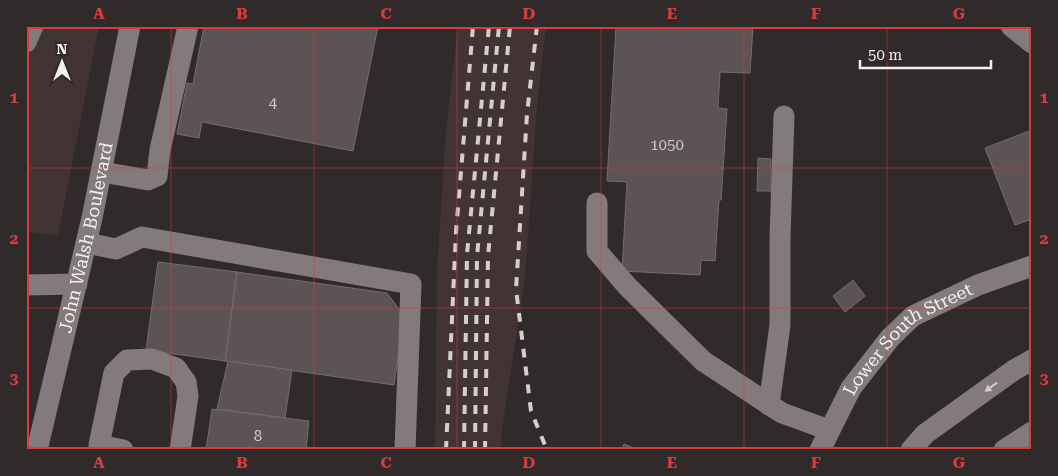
<svg xmlns="http://www.w3.org/2000/svg" width="1058" height="476" font-family="'Roboto Serif',serif">
  <style>
    .built { fill: #423435 }
    .building { fill: #5b5354; stroke: #756d6d }
    .lines { fill: none; stroke-linecap: round; stroke-linejoin: round }
    .minor { stroke: #837a7b; stroke-width: 21 }
    .rail { stroke: #d4cfcf; stroke-width: 4; stroke-dasharray: 9 9; stroke-linecap: butt }
    .oneway { fill: #d3cdcd }
    .grid { fill: none; stroke: #d93c3c; stroke-width: 1; stroke-opacity: 0.55 }
    .labels { text-anchor: middle; stroke-width: 4.5; stroke-linejoin: round; paint-order: stroke }
    .number-label { font-size: 15px; fill: #cec9c9 }
    .street-label { font-size: 18px; fill: #f5f0f0; stroke: #312a2b }
    .neatline { fill: none; stroke: #d93c3c; stroke-width: 2 }
    .grid-label { font-size: 16px; text-anchor: middle; font-weight: bold; fill: #d93c3c }
  </style>
  <rect width="100%" height="100%" fill="#312a2b"/>
  <g class="built">
    <path d="M26 26H99L58 235 26 232Z"/>
    <path d="M458 26H546L537 107 525 278 502 429 501 450H435L437 272 446 130Z"/>
  </g>
  <g class="building">
    <path d="M204 26H378L353 151 202 122 199 138 177 134 187 83 193 84Z"/>
    <path d="M616 26H753L750 73 720 72 718 108 727 109 721 200H719L715 261 701 260 700 275 622 271 627 182 607 181Z"/>
    <path d="M1032 130V219L1015 225 985 148Z"/>
    <path d="M758 158 771 159V191H757Z"/>
    <path d="M158 262 237 272 225 361 146 350Z"/>
    <path d="M237 272 387 293 404 316 394 385 225 361Z"/>
    <path d="M853 280 865 296 845 312 833 296Z"/>
    <path d="M228 361 292 370 285 418 217 409Z"/>
    <path d="M212 409 309 421 306 450H206Z"/>
    <path d="M624 444 639 450H622Z"/>
  </g>
  <g class="lines">
    <g class="minor">
      <path d="M1011 26 1032 43"/>
      <path d="M26 42 33 26"/>
      <path d="M102 172 148 180 157 176 160 150 188 26"/>
      <path d="M597 203V251L627 286 703 361 782 413 829 430"/>
      <path d="M87 243 116 249 142 237 411 284 405 450"/>
      <path d="M26 285 77 284"/>
      <path d="M769 405 780 325V237L784 116"/>
      <path id="s1" d="M37 450 92 218 130 26"/>
      <path d="M123 450 99 445 114 373 127 360 152 359 176 368 186 382 188 396 180 450"/>
      <path id="s2" d="M820 450 851 388 890 338 913 316 978 285 1032 266"/>
      <path d="M911 450 925 434 1014 370 1032 360"/>
      <path d="M1004 450 1032 432"/>
    </g>
    <g class="rail">
      <path d="M537 26 527 114 516 289 531 411 547 450"/>
      <path d="M446 450 456 232 473 26"/>
      <path d="M464 450 467 254 489 26"/>
      <path d="M475 450 477 256 499 26"/>
      <path d="M485 450 488 256 510 26"/>
    </g>
  </g>
  <defs><path id="oneway-solid" d="M-6-.8H1V-3.2L6.5 0L1 3.2V.8H-6Z" transform="scale(1.25)"/></defs>
  <use class="oneway" href="#oneway-solid" transform="translate(991 387) rotate(144)"/>
  <path class="grid" d="M171 26V450M314 26V450M457 26V450M601 26V450M744 26V450M887 26V450M26 168H1032M26 308H1032"/>
  <g class="labels">
    <g class="number-label">
      <text x="273" y="108">4</text>
      <text x="667" y="150">1050</text>
      <text x="258" y="441">8</text>
    </g>
    <g class="street-label">
      <text dy="6" stroke="none"><textPath href="#s1" startOffset="218">John Walsh Boulevard</textPath></text>
      <text dy="6" stroke="none"><textPath href="#s2" startOffset="146">Lower South Street</textPath></text>
    </g>
  </g>
  <rect width="1058" height="476" fill="none" stroke="#312a2b" stroke-width="55"/>
  <g transform="translate(62 62)" stroke="#312a2b" stroke-width="4" paint-order="stroke">
  <path d="M0-4L9 19L0 12L-9 19Z" fill="#f5f0f0"/>
  <text y="-8" font-size="14" font-weight="bold" text-anchor="middle" fill="#f5f0f0">N</text>
  </g>
  <path d="M860 60v8h131v-8" fill="none" stroke="#f5f0f0" stroke-width="2.5"/>
  <text x="868" y="60" font-size="15" fill="#f5f0f0" stroke="#312a2b" stroke-width="4" paint-order="stroke">50 m</text>
  <rect x="28" y="28" width="1002" height="420" class="neatline"/>
  <g class="grid-label">
    <text x="99" y="19">A</text>
    <text x="242" y="19">B</text>
    <text x="386" y="19">C</text>
    <text x="529" y="19">D</text>
    <text x="672" y="19">E</text>
    <text x="816" y="19">F</text>
    <text x="959" y="19">G</text>
    <text x="14" y="103">1</text>
    <text x="1044" y="103">1</text>
    <text x="14" y="244">2</text>
    <text x="1044" y="244">2</text>
    <text x="14" y="384">3</text>
    <text x="1044" y="384">3</text>
    <text x="99" y="468">A</text>
    <text x="242" y="468">B</text>
    <text x="386" y="468">C</text>
    <text x="529" y="468">D</text>
    <text x="672" y="468">E</text>
    <text x="816" y="468">F</text>
    <text x="959" y="468">G</text>
  </g>
</svg>
